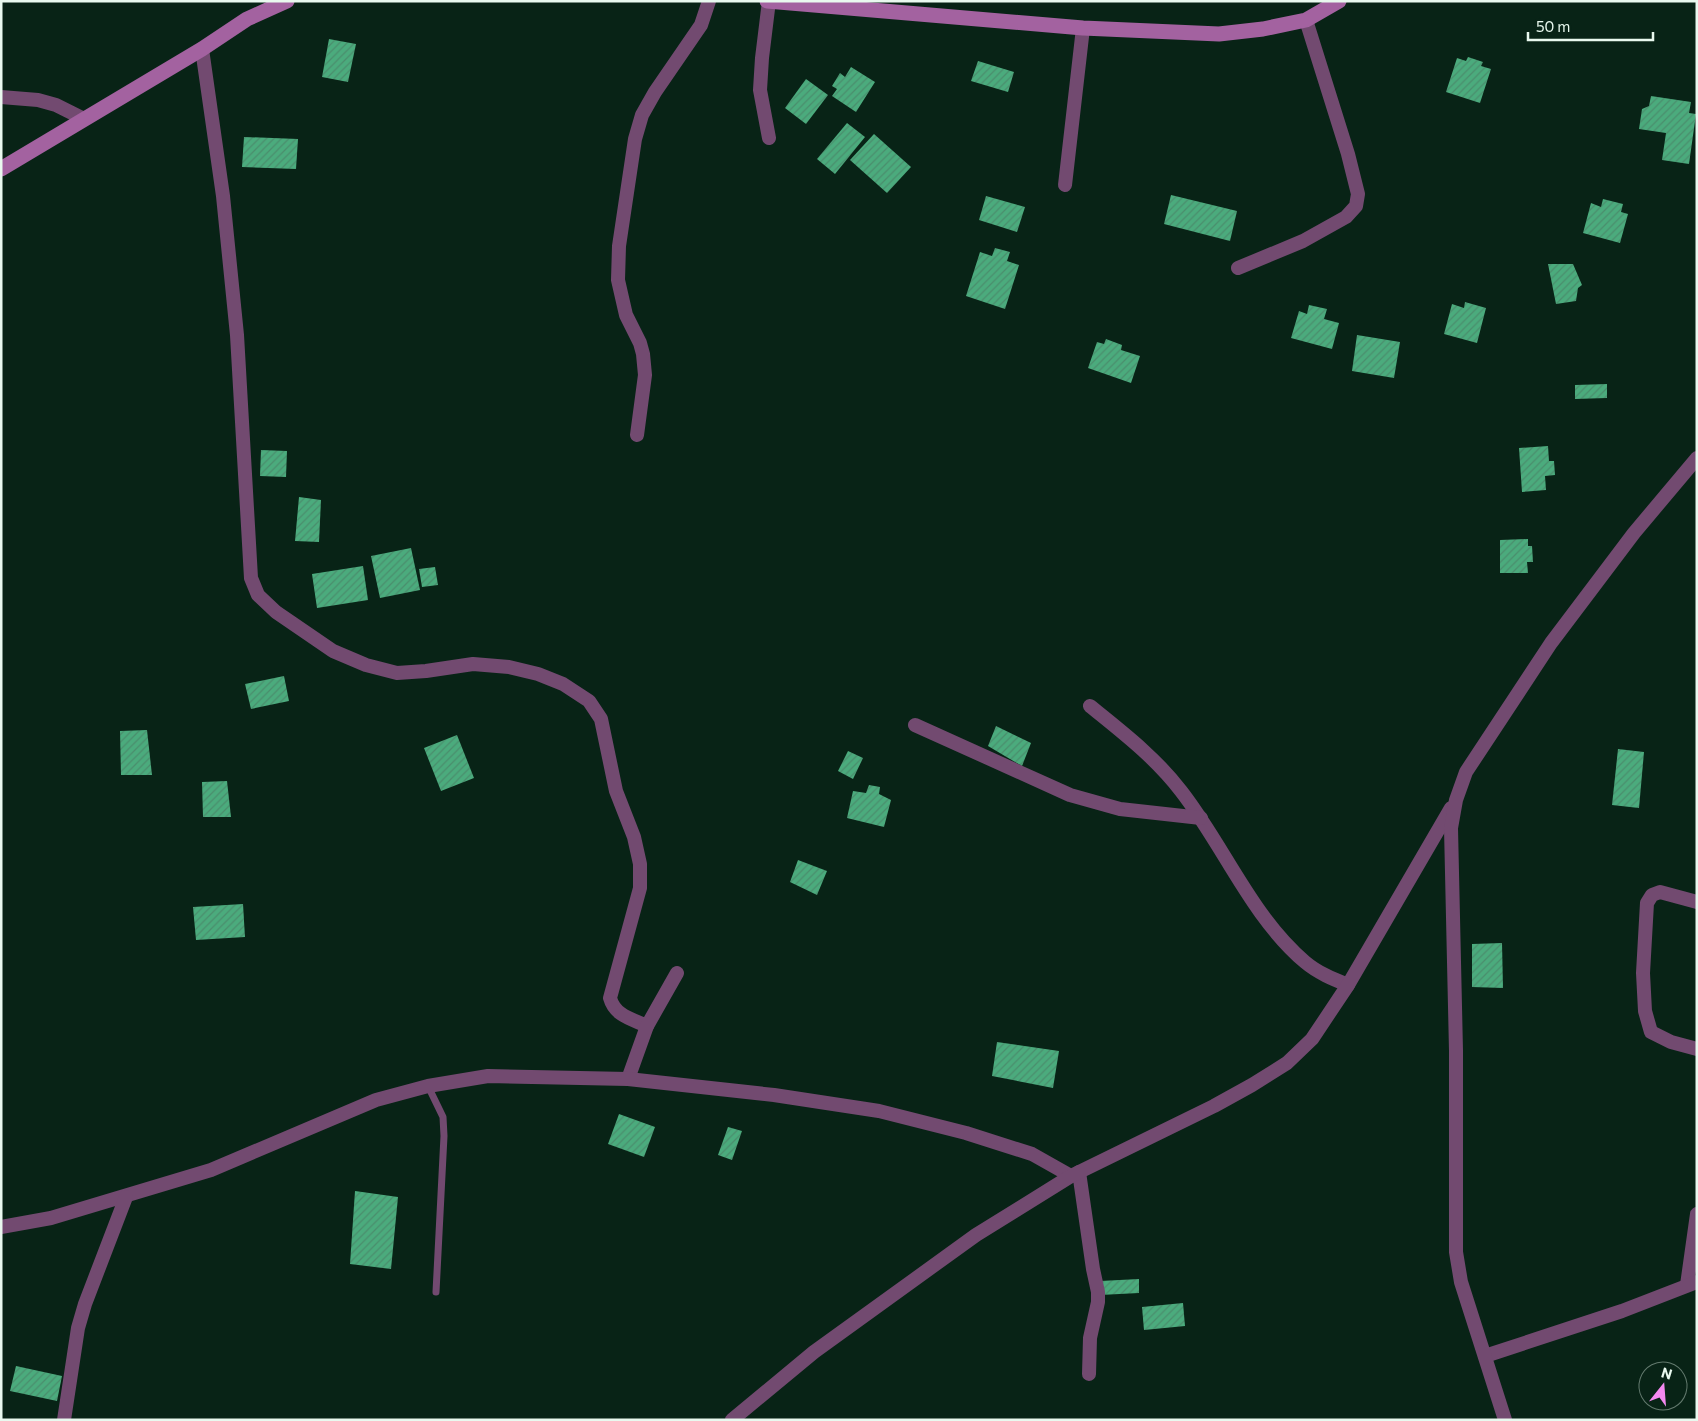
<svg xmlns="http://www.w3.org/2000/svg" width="1698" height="1421" font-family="Commissioner,sans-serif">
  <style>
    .building { fill: url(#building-hatch) }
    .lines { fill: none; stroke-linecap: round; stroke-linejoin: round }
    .lane { stroke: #724a70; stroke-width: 7 }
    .street { stroke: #724a70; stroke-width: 14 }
    .secondary { stroke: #a362a0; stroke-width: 15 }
  </style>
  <defs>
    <pattern id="building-hatch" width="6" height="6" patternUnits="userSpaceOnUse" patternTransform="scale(1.25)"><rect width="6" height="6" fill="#4bab7d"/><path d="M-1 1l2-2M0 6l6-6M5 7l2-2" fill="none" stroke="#4a8e6d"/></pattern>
  </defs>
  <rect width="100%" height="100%" fill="#082316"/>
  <g class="building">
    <path d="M329 39 356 44 348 82 322 77Z"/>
    <path d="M1468 57 1483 62 1481 66 1491 69 1480 103 1446 92 1457 58 1466 61Z"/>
    <path d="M978 61 1014 72 1008 92 971 81Z"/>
    <path d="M851 67 875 82 856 112 832 96 837 89 832 86 840 73 845 77Z"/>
    <path d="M806 79 828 95 806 124 785 108Z"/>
    <path d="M1651 96 1691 102 1689 113 1696 114 1689 164 1662 160 1666 133 1639 129 1642 109 1649 106Z"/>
    <path d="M847 123 865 137 835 174 817 159Z"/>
    <path d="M874 134 911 167 887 193 850 160Z"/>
    <path d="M244 137 298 139 296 169 242 167Z"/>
    <path d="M1171 195 1237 211 1230 241 1164 224Z"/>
    <path d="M986 196 1025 207 1017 232 979 220Z"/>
    <path d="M1603 199 1623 204 1621 212 1628 214 1620 243 1583 233 1591 203 1601 207Z"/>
    <path d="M995 248 1010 252 1007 261 1019 265 1005 309 966 296 980 252 992 256Z"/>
    <path d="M1548 264H1573L1582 285 1578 288 1576 301 1556 304Z"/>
    <path d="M1465 302 1486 308 1477 343 1444 334 1452 304 1464 308Z"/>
    <path d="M1309 305 1327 309 1324 319 1339 323 1332 349 1291 338 1299 311 1307 314Z"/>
    <path d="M1357 335 1400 342 1394 378 1352 371Z"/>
    <path d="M1106 339 1122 345 1121 350 1140 356 1131 383 1088 368 1097 342 1104 344Z"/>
    <path d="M1607 384V398L1575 399V385Z"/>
    <path d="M1548 446 1549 461H1554L1555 475 1545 476 1546 490 1522 492 1519 448Z"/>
    <path d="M261 450 287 451 286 477 260 476Z"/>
    <path d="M299 497 321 500 319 542 295 541Z"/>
    <path d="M1528 539V546H1532L1533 562H1527L1528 573H1500V540Z"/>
    <path d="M411 548 420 590 380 598 371 556Z"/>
    <path d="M363 566 368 600 317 608 312 574Z"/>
    <path d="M435 567 438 585 422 587 419 569Z"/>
    <path d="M284 676 289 701 251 709 245 684Z"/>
    <path d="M996 726 1031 743 1022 766 988 746Z"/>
    <path d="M147 730 152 775H121L120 731Z"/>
    <path d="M457 735 474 778 441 791 424 748Z"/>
    <path d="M1618 749 1644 752 1639 808 1612 805Z"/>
    <path d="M848 751 863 758 853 779 838 771Z"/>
    <path d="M227 781 231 817H203L202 782Z"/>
    <path d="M869 785 880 787 879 794 891 800 884 827 847 818 853 791 866 793Z"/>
    <path d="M798 860 827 871 817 895 790 882Z"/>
    <path d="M243 904 245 937 196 940 193 907Z"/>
    <path d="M1502 943 1503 988 1472 987V944Z"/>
    <path d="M997 1042 1059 1051 1053 1088 992 1076Z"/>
    <path d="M619 1114 655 1127 644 1157 608 1144Z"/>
    <path d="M728 1127 742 1131 732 1160 718 1155Z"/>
    <path d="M355 1191 398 1197 391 1269 350 1264Z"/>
    <path d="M1139 1279V1293L1100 1295V1281Z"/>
    <path d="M1183 1303 1185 1326 1144 1330 1142 1307Z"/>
    <path d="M16 1366 62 1376 57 1401 10 1391Z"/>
  </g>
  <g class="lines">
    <path class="lane" d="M428 1086 443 1117 444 1136 436 1292"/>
    <g class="street">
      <path d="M202 49 223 196 237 335 251 578 258 595 276 612 333 651 366 665 397 673 426 671 473 664 509 667 538 674 563 684 589 701 601 719 616 791 634 837 640 864V888L610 998C615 1016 632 1019 647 1026"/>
      <path d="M1 97 38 100 56 105 84 119"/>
      <path d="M769 138 760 90 762 58 769 1"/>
      <path d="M1065 185 1083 28"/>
      <path d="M1238 268 1303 241 1346 217 1356 206 1358 194 1348 154 1306 20"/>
      <path d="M637 435 645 375 643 354 640 343 626 315 618 280 619 246 635 139 642 115 655 92 701 25 709 1"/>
      <path d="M1090 706C1122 732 1155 757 1181 791 1224 846 1251 916 1305 962 1318 973 1333 979 1348 985"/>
      <path d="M915 725 1070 795 1120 809 1201 818"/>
      <path d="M1697 902 1660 892 1652 895 1647 903 1643 973 1645 1011 1651 1032 1671 1042 1697 1049"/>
      <path d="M628 1079 647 1026 677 973"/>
      <path d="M1079 1172 1093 1269 1098 1292V1302L1090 1338 1089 1374"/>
      <path d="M1 1227 51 1218 211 1170 376 1100 428 1086 488 1076 628 1079 774 1095 879 1111 966 1133 1032 1154 1071 1176"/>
      <path d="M1687 1285 1697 1214"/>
      <path d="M1485 1356 1622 1311 1697 1282"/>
      <path d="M64 1420 78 1328 85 1304 126 1197"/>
      <path d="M732 1420 814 1352 976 1235 1071 1176 1214 1106 1252 1085 1287 1063 1312 1039 1348 985 1451 808"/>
      <path d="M1505 1420 1461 1282 1456 1252V1051L1451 828 1456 800 1466 772 1551 643 1634 533 1697 458"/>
    </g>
    <g class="secondary">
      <path d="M767 1 1083 28 1219 34 1263 29 1306 20 1339 1"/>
      <path d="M1 169 202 49 247 19 287 1"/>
    </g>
  </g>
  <rect width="1698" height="1421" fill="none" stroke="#e9f9ef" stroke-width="5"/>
  <g transform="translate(1663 1386) rotate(17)"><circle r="24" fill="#082316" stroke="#62796d"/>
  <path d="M0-4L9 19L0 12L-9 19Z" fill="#f489f0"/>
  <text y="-8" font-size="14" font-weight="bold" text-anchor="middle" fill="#e9f9ef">N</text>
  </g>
  <path d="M1528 32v8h125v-8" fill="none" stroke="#e9f9ef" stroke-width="2.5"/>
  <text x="1536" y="32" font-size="15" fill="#e9f9ef" stroke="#082316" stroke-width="4" paint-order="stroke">50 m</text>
</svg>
